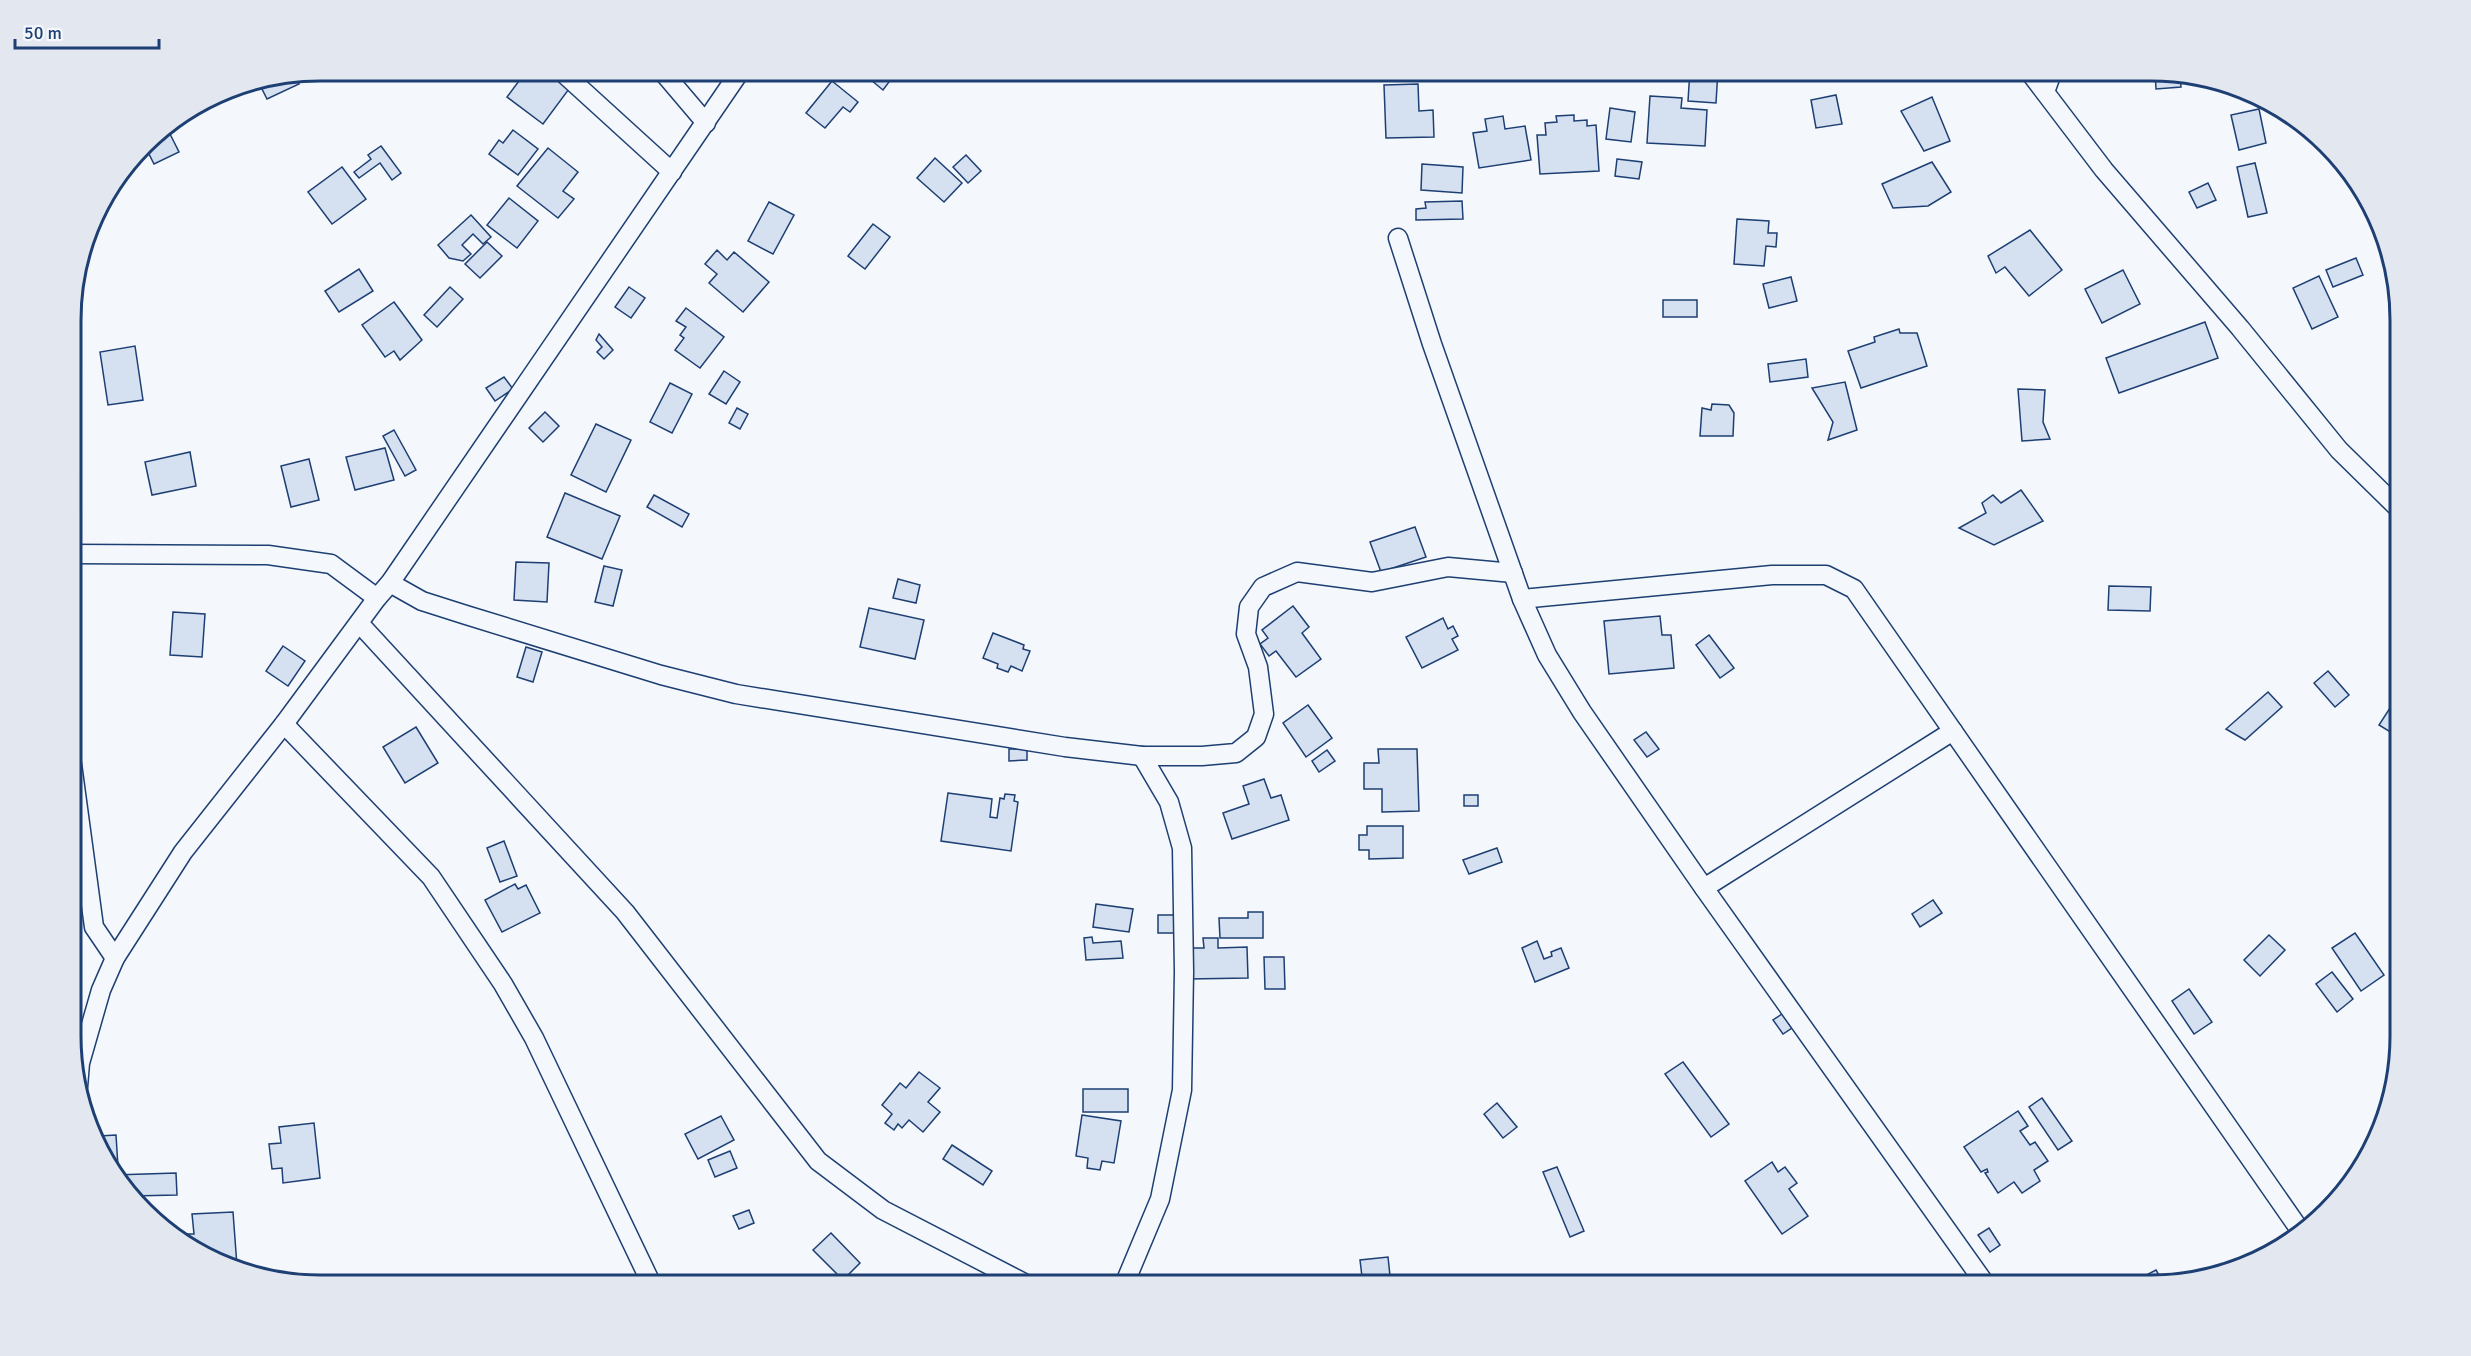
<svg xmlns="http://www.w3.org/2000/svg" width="2471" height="1356" font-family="Signika,sans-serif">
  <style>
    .building { fill: #d5e0f0; stroke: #1d3f73; stroke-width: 1.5 }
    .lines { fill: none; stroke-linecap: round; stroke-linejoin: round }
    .street-casing { stroke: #1d3f73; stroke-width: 21 }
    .street { stroke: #f4f7fb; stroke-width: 18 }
    .rim { fill: none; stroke: #1d3f73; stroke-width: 3 }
  </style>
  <rect width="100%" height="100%" fill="#f4f7fb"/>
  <g class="building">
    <path d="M527 70H545L569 89 543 124 507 97Z"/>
    <path d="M682 70H704L691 81Z"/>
    <path d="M859 70H898L883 90Z"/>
    <path d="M1690 70H1718L1716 103 1688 101Z"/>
    <path d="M2155 71 2180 77 2181 87 2156 89Z"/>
    <path d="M294 76 299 84 267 99 259 83Z"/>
    <path d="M832 81 858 102 850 112 843 107 825 128 806 113Z"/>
    <path d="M1418 84 1419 111 1433 110 1434 137 1386 138 1384 85Z"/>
    <path d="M1836 95 1842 124 1816 128 1811 100Z"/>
    <path d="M1650 96 1682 98 1681 108 1707 110 1705 146 1647 143Z"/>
    <path d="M1932 97 1950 141 1924 151 1901 111Z"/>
    <path d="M1610 108 1635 112 1631 142 1606 139Z"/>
    <path d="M2259 109 2266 143 2239 150 2231 115Z"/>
    <path d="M1574 115V121L1587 120V126L1596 125 1599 171 1540 174 1537 135H1546L1545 123 1557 122 1556 116Z"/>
    <path d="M1503 116 1505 129 1525 126 1531 160 1479 168 1473 133 1487 131 1485 119Z"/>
    <path d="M166 126 179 152 154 164 145 146 155 133Z"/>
    <path d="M513 130 538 149 518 175 489 154 499 140 503 143Z"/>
    <path d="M381 146 401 173 392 180 380 163 359 178 354 172 371 159 368 155Z"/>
    <path d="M548 148 578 172 563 191 574 199 558 218 517 186Z"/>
    <path d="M966 155 981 171 968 183 953 167Z"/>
    <path d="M935 158 962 183 944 202 917 178Z"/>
    <path d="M1617 159 1642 162 1639 179 1615 176Z"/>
    <path d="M1932 162 1951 192 1928 206 1893 208 1882 184Z"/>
    <path d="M2255 163 2267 213 2248 217 2237 167Z"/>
    <path d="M1422 164 1463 167 1462 193 1421 190Z"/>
    <path d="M342 167 366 199 332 224 308 192Z"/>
    <path d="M2208 183 2216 200 2197 208 2189 192Z"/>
    <path d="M509 198 538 221 517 248 487 225Z"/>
    <path d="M1462 201 1463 219 1416 220V209L1426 208 1425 202Z"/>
    <path d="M769 202 794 215 773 254 748 241Z"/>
    <path d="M471 215 491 237 483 244 473 234 462 245 471 254 463 261 449 258 438 245Z"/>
    <path d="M1737 219 1769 221 1768 233H1777L1776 247 1766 246 1764 266 1734 264Z"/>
    <path d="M873 224 890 237 865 269 848 256Z"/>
    <path d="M2030 230 2062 270 2029 296 2005 267 1996 273 1988 256Z"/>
    <path d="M487 242 502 256 480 278 465 264Z"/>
    <path d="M717 250 727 260 734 252 769 282 743 312 709 283 717 274 705 264Z"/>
    <path d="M2356 258 2363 275 2333 287 2326 270Z"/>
    <path d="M359 269 373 291 339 312 325 291Z"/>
    <path d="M2123 270 2140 304 2102 323 2085 289Z"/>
    <path d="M2319 276 2338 317 2312 329 2293 288Z"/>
    <path d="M1791 277 1797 301 1769 308 1763 284Z"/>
    <path d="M450 287 463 299 437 327 424 315Z"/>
    <path d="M629 287 645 298 631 318 615 307Z"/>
    <rect x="1663" y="300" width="34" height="17"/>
    <path d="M394 302 422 340 400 360 394 351 385 357 362 325Z"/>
    <path d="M686 308 724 337 700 368 675 350 684 338 680 335 686 327 676 321Z"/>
    <path d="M2205 322 2218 358 2119 393 2106 358Z"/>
    <path d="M1899 329 1900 333H1917L1927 366 1861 388 1848 351 1875 342 1874 337Z"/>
    <path d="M599 334 613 350 604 359 597 352 602 347 596 340Z"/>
    <path d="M135 346 143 400 108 405 100 352Z"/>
    <path d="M1806 359 1808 377 1770 382 1768 364Z"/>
    <path d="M724 371 740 382 726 404 709 394Z"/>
    <path d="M504 377 513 389 495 401 486 388Z"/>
    <path d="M1845 382 1857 430 1828 440 1833 422 1812 388Z"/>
    <path d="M670 383 692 394 672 433 650 422Z"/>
    <path d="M2018 389 2045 390 2043 422 2050 439 2022 441Z"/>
    <path d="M1712 404 1729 405 1734 413 1733 436H1700L1702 408 1711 410Z"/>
    <path d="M737 408 748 414 740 429 729 423Z"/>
    <path d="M545 412 559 426 543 442 529 428Z"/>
    <path d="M596 424 631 440 606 492 571 475Z"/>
    <path d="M394 430 416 470 405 476 383 436Z"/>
    <path d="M385 448 394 480 355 490 346 457Z"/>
    <path d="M190 452 196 486 152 495 145 462Z"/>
    <path d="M309 459 319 500 291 507 281 466Z"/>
    <path d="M2021 490 2043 521 1994 545 1959 528 1986 513 1982 503 1993 495 2001 503Z"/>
    <path d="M565 493 620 516 602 559 547 537Z"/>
    <path d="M654 495 689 514 682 527 647 507Z"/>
    <path d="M1415 527 1426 557 1381 572 1370 542Z"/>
    <path d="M516 562 549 563 547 602 514 600Z"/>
    <path d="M604 566 622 570 613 606 595 602Z"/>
    <path d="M898 579 920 585 916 603 893 598Z"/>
    <path d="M2109 586 2151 587 2150 611 2108 610Z"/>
    <path d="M1293 606 1309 627 1302 633 1321 659 1296 677 1276 651 1269 656 1260 644 1268 638 1262 630Z"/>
    <path d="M869 608 924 620 915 659 860 647Z"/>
    <path d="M173 612 205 614 202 657 170 655Z"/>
    <path d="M1660 616 1662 635H1671L1674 668 1609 674 1604 621Z"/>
    <path d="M1443 618 1448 629 1453 626 1458 636 1452 639 1458 650 1422 668 1406 637Z"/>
    <path d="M993 633 1024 645 1023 649 1030 651 1022 671 1011 666 1008 672 997 668 998 664 983 658Z"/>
    <path d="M1709 635 1734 668 1720 678 1696 645Z"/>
    <path d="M283 646 305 661 288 686 266 671Z"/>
    <path d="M526 647 542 652 533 682 517 677Z"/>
    <path d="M2328 671 2349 695 2335 707 2314 683Z"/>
    <path d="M2268 692 2282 707 2245 740 2226 729Z"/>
    <path d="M1308 705 1332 738 1306 757 1283 723Z"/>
    <path d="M2390 708 2400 713V738L2379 725Z"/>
    <path d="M416 727 438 763 405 783 383 747Z"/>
    <path d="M1646 732 1659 749 1647 757 1634 740Z"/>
    <path d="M1009 749H1027V760L1009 761Z"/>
    <path d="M1378 749H1417L1419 811 1382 812V789H1364V763H1379Z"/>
    <path d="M1327 750 1335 761 1319 772 1312 761Z"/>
    <path d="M1264 779 1271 798 1281 795 1289 820 1232 839 1223 813 1249 804 1243 786Z"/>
    <path d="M948 793 992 799 990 817 997 818 1000 798 1004 799 1005 794 1015 795 1014 801 1018 802 1011 851 941 841Z"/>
    <rect x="1464" y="795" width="14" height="11"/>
    <path d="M1367 826H1403V858L1369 859V850H1359V835H1367Z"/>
    <path d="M504 841 517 876 500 882 487 848Z"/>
    <path d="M1497 848 1502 862 1469 874 1463 860Z"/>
    <path d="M515 884 518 889 526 885 540 913 502 932 485 900Z"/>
    <path d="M1933 900 1942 913 1920 927 1912 914Z"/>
    <path d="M1096 904 1133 909 1129 932 1093 927Z"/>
    <path d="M1248 912H1263V938H1220L1219 918H1248Z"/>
    <rect x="1158" y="915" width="19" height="18"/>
    <path d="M2355 933 2384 975 2361 991 2332 948Z"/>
    <path d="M2269 935 2285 950 2260 976 2244 960Z"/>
    <path d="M1092 937 1093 943 1121 941 1123 958 1086 960 1084 938Z"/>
    <path d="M1203 938H1218V948L1247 947 1248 978 1188 979 1187 948H1204Z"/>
    <path d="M1537 941 1544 959 1552 956 1551 952 1561 948 1569 968 1535 982 1522 948Z"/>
    <path d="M1264 957H1284L1285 989H1265Z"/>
    <path d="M2332 972 2353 999 2337 1012 2316 984Z"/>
    <path d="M2189 989 2212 1022 2194 1034 2172 1001Z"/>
    <path d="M1782 1014 1792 1028 1783 1034 1773 1020Z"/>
    <path d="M1683 1062 1729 1124 1711 1137 1665 1074Z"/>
    <path d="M919 1072 940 1088 928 1102 940 1112 923 1132 909 1120 902 1128 898 1124 894 1130 885 1123 892 1114 882 1105 900 1083 906 1088Z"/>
    <rect x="1083" y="1089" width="45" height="23"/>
    <path d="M2042 1098 2072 1141 2058 1150 2029 1107Z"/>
    <path d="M1497 1103 1517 1127 1503 1138 1484 1114Z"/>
    <path d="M2018 1111 2028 1126 2020 1131 2030 1145 2035 1142 2048 1161 2034 1170 2040 1181 2022 1193 2014 1182 1998 1193 1985 1173 1988 1172 1987 1169 1981 1172 1964 1147Z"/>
    <path d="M1082 1115 1121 1121 1114 1163 1102 1161 1100 1170 1087 1168 1088 1158 1076 1156Z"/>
    <path d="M721 1116 734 1140 698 1159 685 1134Z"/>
    <path d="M314 1123 320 1178 283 1183 282 1168 272 1169 269 1144 281 1143 279 1127Z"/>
    <path d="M116 1135 118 1167 110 1168 99 1149V1136Z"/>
    <path d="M952 1145 992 1171 983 1185 943 1159Z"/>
    <path d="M730 1151 737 1168 715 1177 708 1160Z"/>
    <path d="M1772 1162 1778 1172 1785 1167 1797 1183 1789 1189 1808 1216 1782 1234 1745 1181Z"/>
    <path d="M1557 1167 1584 1231 1570 1237 1543 1172Z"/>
    <path d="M176 1173 177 1195 131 1196 122 1188 114 1175Z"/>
    <path d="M749 1210 754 1223 739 1229 733 1216Z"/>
    <path d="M233 1212 237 1266 209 1260 181 1236V1234H194L192 1214Z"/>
    <path d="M1989 1228 2000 1245 1990 1252 1978 1235Z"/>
    <path d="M831 1233 860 1263 843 1280 813 1250Z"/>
    <path d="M1388 1257 1391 1285H1363L1360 1260Z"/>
    <path d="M2156 1270 2165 1285H2127Z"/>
  </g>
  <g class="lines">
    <defs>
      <g id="street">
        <path d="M560 70 672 172"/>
        <path d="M661 70 706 123"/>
        <path d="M2028 70 2104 170 2240 328 2339 450 2399 509"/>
        <path d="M2045 92 2053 70"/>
        <path d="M1398 238 1432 344 1522 599 1547 655 1582 712 1704 888 1986 1285"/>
        <path d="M72 554 268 555 331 564 377 598"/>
        <path d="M390 583 422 601 466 615 661 675 736 694 1065 747 1142 756H1202L1236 753 1256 737 1264 714 1258 667 1246 634 1249 607 1263 587 1297 572 1372 582 1448 567 1513 573"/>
        <path d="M1522 599 1772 575H1826L1854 589 2302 1233"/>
        <path d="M359 623 625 912 818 1161 883 1210 1028 1285"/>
        <path d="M284 724 431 877 503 984 534 1038 652 1285"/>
        <path d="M72 764 94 927 115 958"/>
        <path d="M1704 888 1953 731"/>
        <path d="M78 1087 80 1063 101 990 115 958 183 852 284 724 377 598 390 583 741 70"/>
        <path d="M1124 1285 1160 1199 1182 1090 1184 972 1182 848 1169 802 1142 756"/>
      </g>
    </defs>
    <use href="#street" class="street-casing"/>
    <use href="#street" class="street"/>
  </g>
  <path d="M0 0H2471V1356H0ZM320 81H2151A239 239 0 0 1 2390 320V1036A239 239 0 0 1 2151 1275H320A239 239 0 0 1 81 1036V320A239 239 0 0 1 320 81Z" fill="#e3e8f0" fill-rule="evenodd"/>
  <path class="rim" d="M320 81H2151A239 239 0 0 1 2390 320V1036A239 239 0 0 1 2151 1275H320A239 239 0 0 1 81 1036V320A239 239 0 0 1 320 81Z"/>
  <path d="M15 39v9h144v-9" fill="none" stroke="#1d3f73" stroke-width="3"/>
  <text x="24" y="39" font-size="18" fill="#1d3f73" stroke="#f4f7fb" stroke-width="4.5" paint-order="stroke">50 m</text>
</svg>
